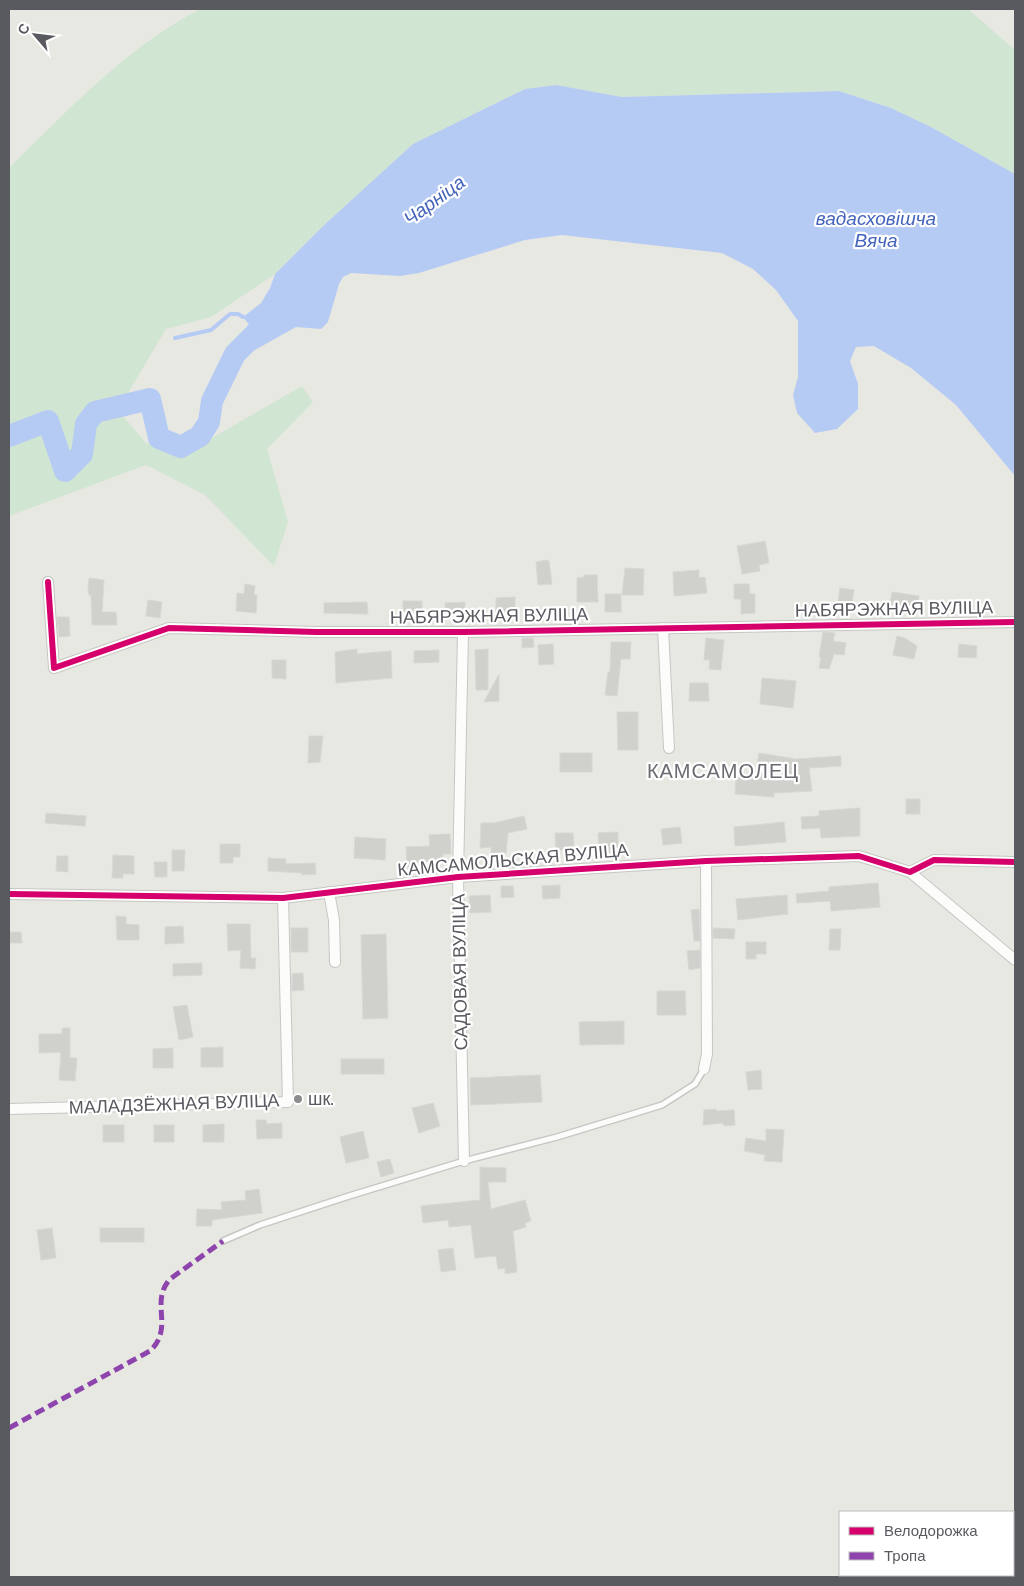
<svg xmlns="http://www.w3.org/2000/svg" width="1024" height="1586" font-family="'DM Sans',sans-serif">
  <style>
    .green { fill: #d0e5d2 }
    .water { fill: #b6cbf3 }
    .lines { fill: none; stroke-linecap: round; stroke-linejoin: round }
    .stream { stroke: #b6cbf3; stroke-width: 4 }
    .river { stroke: #b6cbf3; stroke-width: 22 }
    .building { fill: #d0d0cc; stroke: #d8d7d2 }
    .service-casing { stroke: #c6c6c5; stroke-width: 8 }
    .minor-casing { stroke: #c6c6c5; stroke-width: 12 }
    .service { stroke: #fcfcfb; stroke-width: 5 }
    .minor { stroke: #fcfcfb; stroke-width: 10 }
    .quiet { stroke: #8e44ad; stroke-width: 5; stroke-dasharray: 10 5; stroke-linecap: butt }
    .cycleway-casing { stroke: #fff; stroke-width: 9 }
    .cycleway { stroke: #d6006c; stroke-width: 6 }
    .poi-dot { fill: #8b8c8e; stroke: #fff; stroke-width: 2 }
    .labels { text-anchor: middle; stroke-width: 4.5; stroke-linejoin: round; paint-order: stroke }
    .street-label { font-size: 18px; fill: #595a60; stroke: #fff }
    .poi-label { font-size: 18px; fill: #595a60; stroke: #fff; text-anchor: start }
    .water-label { font-size: 19px; font-style: italic; fill: #4564bb; stroke: #fff }
    .quarter-label { font-size: 20px; letter-spacing: 1px; fill: #6a6c72; stroke: #fff }
  </style>
  <rect width="100%" height="100%" fill="#e8e8e3"/>
  <path class="green" d="M200 9H968L1015 50V174L931 127 891 108 839 91 622 97 556 85 525 89 413 144 323 226 275 274 211 317 166 329 118 410 146 443 186 453 302 386 313 402 267 449 288 522 274 566 205 495 146 465 9 516V168C67 111 127 47 200 9Z"/>
  <path class="water" d="M556 85 622 97 839 91 891 108 931 127 1015 174V476L956 405 911 368 874 346 856 347 850 361 858 384V409L837 429 815 433 797 413 793 395 798 377V321L776 290 753 269 722 253 562 235 525 240 419 273 400 276 351 273 343 277 339 284 328 322 321 329 296 327 253 351 235 354 249 333 250 326 243 317 261 303 270 288 275 274 323 226 413 144 525 89Z"/>
  <g class="lines">
    <path class="stream" d="M175 338 211 330 230 314H238L243 317"/>
    <path class="river" d="M9 436 48 421 65 471 82 454 86 424 95 412 150 399 159 438 181 447 200 436 209 422 212 401 235 354 256 333"/>
  </g>
  <g class="building">
    <path d="M765 541 769 563 759 565 760 571 742 574 737 546Z"/>
    <path d="M546 560 549 561 552 584 538 585 536 562Z"/>
    <path d="M625 568 644 569 643 595H622Z"/>
    <path d="M699 570V578L705 577 707 593 674 596 673 572Z"/>
    <path d="M584 575H597L598 602H577V578L584 577Z"/>
    <path d="M89 578 104 580 102 612H116L117 625H92L91 595H89L88 589Z"/>
    <path d="M245 584 255 586 254 595H257L256 613 236 611 237 593 244 594Z"/>
    <path d="M734 584H749L750 594H755V613L741 614V599H734Z"/>
    <path d="M840 588 854 590 852 603 838 601Z"/>
    <path d="M892 592 919 596 918 608 890 605Z"/>
    <rect x="605" y="594" width="16" height="18"/>
    <path d="M515 597V611L496 612V598Z"/>
    <path d="M148 600 162 602 160 618 146 616Z"/>
    <rect x="403" y="601" width="19" height="10"/>
    <path d="M367 602 368 614 324 613V603Z"/>
    <path d="M465 602V613L446 614 445 603Z"/>
    <path d="M57 617H69L70 636 59 637Z"/>
    <path d="M823 632 835 633 833 641 846 643 844 655 834 654 829 669 819 668 821 657H819Z"/>
    <path d="M897 636 905 638 917 646 914 659 893 655Z"/>
    <path d="M522 638H533L534 647 522 648Z"/>
    <path d="M706 638 724 640 721 670 709 669 710 660H704Z"/>
    <path d="M611 642H631L630 659H621L617 696 605 695 608 672H610Z"/>
    <path d="M553 644 554 664 539 665 538 645Z"/>
    <path d="M959 644 977 646 976 658 958 657Z"/>
    <path d="M357 649V654L391 651 392 678 336 683 335 652Z"/>
    <path d="M488 649V690H476L475 650Z"/>
    <path d="M439 650V662L414 663V651Z"/>
    <path d="M272 660H286V679L272 678Z"/>
    <path d="M499 674V701L484 702Z"/>
    <path d="M762 678 796 681 793 708 760 704Z"/>
    <path d="M690 683H708L709 701H689Z"/>
    <path d="M617 712H638V750H618Z"/>
    <path d="M309 736H323L320 762 308 763Z"/>
    <rect x="560" y="753" width="32" height="19"/>
    <path d="M759 753 796 759 841 756V766L809 768 812 791 774 793V797L735 794 736 777 746 778V774L755 775Z"/>
    <rect x="906" y="799" width="14" height="15"/>
    <path d="M860 808V836L821 838 820 828 802 829 801 817 819 816V811Z"/>
    <path d="M46 813 86 816 85 826 45 823Z"/>
    <path d="M524 816 527 829 508 833 506 853 491 854V847L480 848 481 823H494Z"/>
    <path d="M784 822 786 842 735 846 734 827Z"/>
    <path d="M680 827 682 843 663 845 661 829Z"/>
    <path d="M618 832V848L610 849V853H599L598 833Z"/>
    <path d="M555 833H573L574 849 556 850Z"/>
    <path d="M450 834 451 854H443V860L417 862V868H407L406 847 430 846 429 835Z"/>
    <path d="M355 837 386 839 385 860 354 858Z"/>
    <path d="M220 844H240V857H233V863H220Z"/>
    <path d="M172 850H185L184 871H172Z"/>
    <path d="M113 855 134 856V874H123V878H112Z"/>
    <path d="M57 856H68V872L56 871Z"/>
    <path d="M268 858 286 859V864L315 863 316 874 302 875V873L268 871Z"/>
    <path d="M154 862H167V877H155Z"/>
    <path d="M878 883 880 907 831 911 830 901 797 903 796 894 829 891V887Z"/>
    <path d="M560 885V898L543 899 542 886Z"/>
    <path d="M501 886H513L514 897 501 898Z"/>
    <path d="M490 895 491 912 470 913 469 896Z"/>
    <path d="M787 895 788 914 738 920 736 899Z"/>
    <path d="M699 909 700 941H694L691 910Z"/>
    <path d="M116 916 126 917V924L139 925V940H117Z"/>
    <path d="M227 924H250L251 958H256L255 969 240 968 241 950 228 951Z"/>
    <path d="M183 926 184 943 165 944V927Z"/>
    <rect x="291" y="928" width="17" height="24"/>
    <path d="M713 928 735 929 734 939 713 938Z"/>
    <path d="M830 929H841L840 950H829Z"/>
    <path d="M9 932H21L22 943H9Z"/>
    <path d="M386 934 388 1018 363 1019 361 935Z"/>
    <path d="M746 942H766V954H756V959H746Z"/>
    <path d="M700 950V968L689 970 687 951Z"/>
    <path d="M202 963V975L173 976V964Z"/>
    <path d="M303 973 304 990 292 991V974Z"/>
    <path d="M657 991H685L686 1015H657Z"/>
    <path d="M187 1005 193 1037 179 1040 173 1007Z"/>
    <path d="M624 1021V1044L580 1045 579 1022Z"/>
    <path d="M62 1028H70V1058H77L75 1081 59 1080 61 1052 39 1053V1034H62Z"/>
    <path d="M223 1047V1067H201V1048Z"/>
    <path d="M173 1048V1068H153V1049Z"/>
    <rect x="341" y="1059" width="43" height="15"/>
    <path d="M761 1070 762 1089 748 1090 746 1072Z"/>
    <path d="M540 1075 542 1102 471 1105 470 1078Z"/>
    <path d="M433 1103 440 1126 419 1133 412 1108Z"/>
    <path d="M716 1109 717 1111 734 1110 735 1125 724 1126 723 1123 703 1125 704 1110Z"/>
    <path d="M256 1120H266L267 1124 282 1123V1138L257 1139Z"/>
    <path d="M224 1124V1142H203V1125Z"/>
    <rect x="103" y="1125" width="21" height="17"/>
    <rect x="154" y="1125" width="20" height="17"/>
    <path d="M766 1129 784 1130 782 1162 764 1161 765 1155 744 1151 746 1138 766 1141Z"/>
    <path d="M363 1131 369 1158 346 1163 340 1137Z"/>
    <path d="M390 1159 394 1173 381 1177 377 1162Z"/>
    <path d="M480 1167 506 1168V1182H488L491 1209 525 1200 531 1221 525 1223 526 1227 513 1231 517 1272 505 1274V1268L498 1269 496 1256 475 1258 471 1225 449 1227 448 1220 423 1223 421 1206 480 1200Z"/>
    <path d="M259 1189 262 1213 212 1220V1226H196L197 1209 222 1210 221 1202 246 1200 245 1191Z"/>
    <path d="M52 1228 56 1258 41 1260 37 1230Z"/>
    <rect x="100" y="1228" width="44" height="14"/>
    <path d="M453 1248 456 1270 441 1272 438 1250Z"/>
  </g>
  <g class="lines">
    <defs>
      <path id="service" d="M223 1241 260 1225 349 1196 464 1161 557 1137 662 1105 695 1084 704 1069"/>
      <g id="minor">
        <path d="M48 582 54 668 169 628 316 632H463L1015 622"/>
        <path d="M663 628 669 748"/>
        <path d="M463 632 458 877 464 1161"/>
        <path d="M910 872 1015 960"/>
        <path d="M329 892 334 920 335 962"/>
        <path d="M9 894 283 898 458 877 706 861 859 856 910 872 934 860 1015 862"/>
        <path d="M704 1069 707 1054 706 861"/>
        <path d="M9 1109 288 1102 283 898"/>
      </g>
    </defs>
    <use href="#service" class="service-casing"/>
    <use href="#minor" class="minor-casing"/>
    <use href="#service" class="service"/>
    <use href="#minor" class="minor"/>
    <path class="quiet" d="M9 1428 150 1351C175 1327 149 1303 170 1279L223 1241"/>
    <defs>
      <g id="cycleway">
        <path d="M48 582 54 668 169 628 316 632H463L1015 622"/>
        <path d="M9 894 283 898 458 877 706 861 859 856 910 872 934 860 1015 862"/>
      </g>
    </defs>
    <use href="#cycleway" class="cycleway-casing"/>
    <use href="#cycleway" class="cycleway"/>
  </g>
  <circle class="poi-dot" cx="298" cy="1099" r="5"/>
  <g class="labels">
    <g class="street-label">
      <text transform="translate(894 609) rotate(-1)" y="6">НАБЯРЭЖНАЯ ВУЛІЦА</text>
      <text transform="translate(489 616) rotate(-1)" y="6">НАБЯРЭЖНАЯ ВУЛІЦА</text>
      <text transform="translate(513 860) rotate(-5)" y="6">КАМСАМОЛЬСКАЯ ВУЛІЦА</text>
      <text transform="translate(460 972) rotate(-91)" y="6">САДОВАЯ ВУЛІЦА</text>
      <text transform="translate(174 1104) rotate(-2)" y="6">МАЛАДЗЁЖНАЯ ВУЛІЦА</text>
    </g>
    <g class="poi-label">
      <text x="308" y="1105">шк.</text>
    </g>
    <g class="water-label">
      <text transform="translate(434 200) rotate(-36)" y="7">Чарніца</text>
      <text x="876" y="225">вадасховішча<tspan x="876" dy="22">Вяча</tspan></text>
    </g>
    <g class="quarter-label">
      <text x="723" y="778">КАМСАМОЛЕЦ</text>
    </g>
  </g>
  <rect width="1024" height="1586" fill="none" stroke="#595a60" stroke-width="20"/>
  <rect x="839" y="1511" width="175" height="65" fill="#ffffff" stroke="#bdbdbf"/>
  <rect x="849" y="1527" width="25" height="8" fill="#d6006c" stroke="#bdbdbf"/>
  <text x="884" y="1536" font-size="15" fill="#595a60">Велодорожка</text>
  <rect x="849" y="1552" width="25" height="8" fill="#8e44ad" stroke="#bdbdbf"/>
  <text x="884" y="1561" font-size="15" fill="#595a60">Тропа</text>
  <g transform="translate(35 35) rotate(298)" stroke="#ffffff" stroke-width="4" paint-order="stroke">
  <path d="M0-4L9 19L0 12L-9 19Z" fill="#595a60"/>
  <text y="-8" font-size="14" font-weight="bold" text-anchor="middle" fill="#595a60">С</text>
  </g>
</svg>
